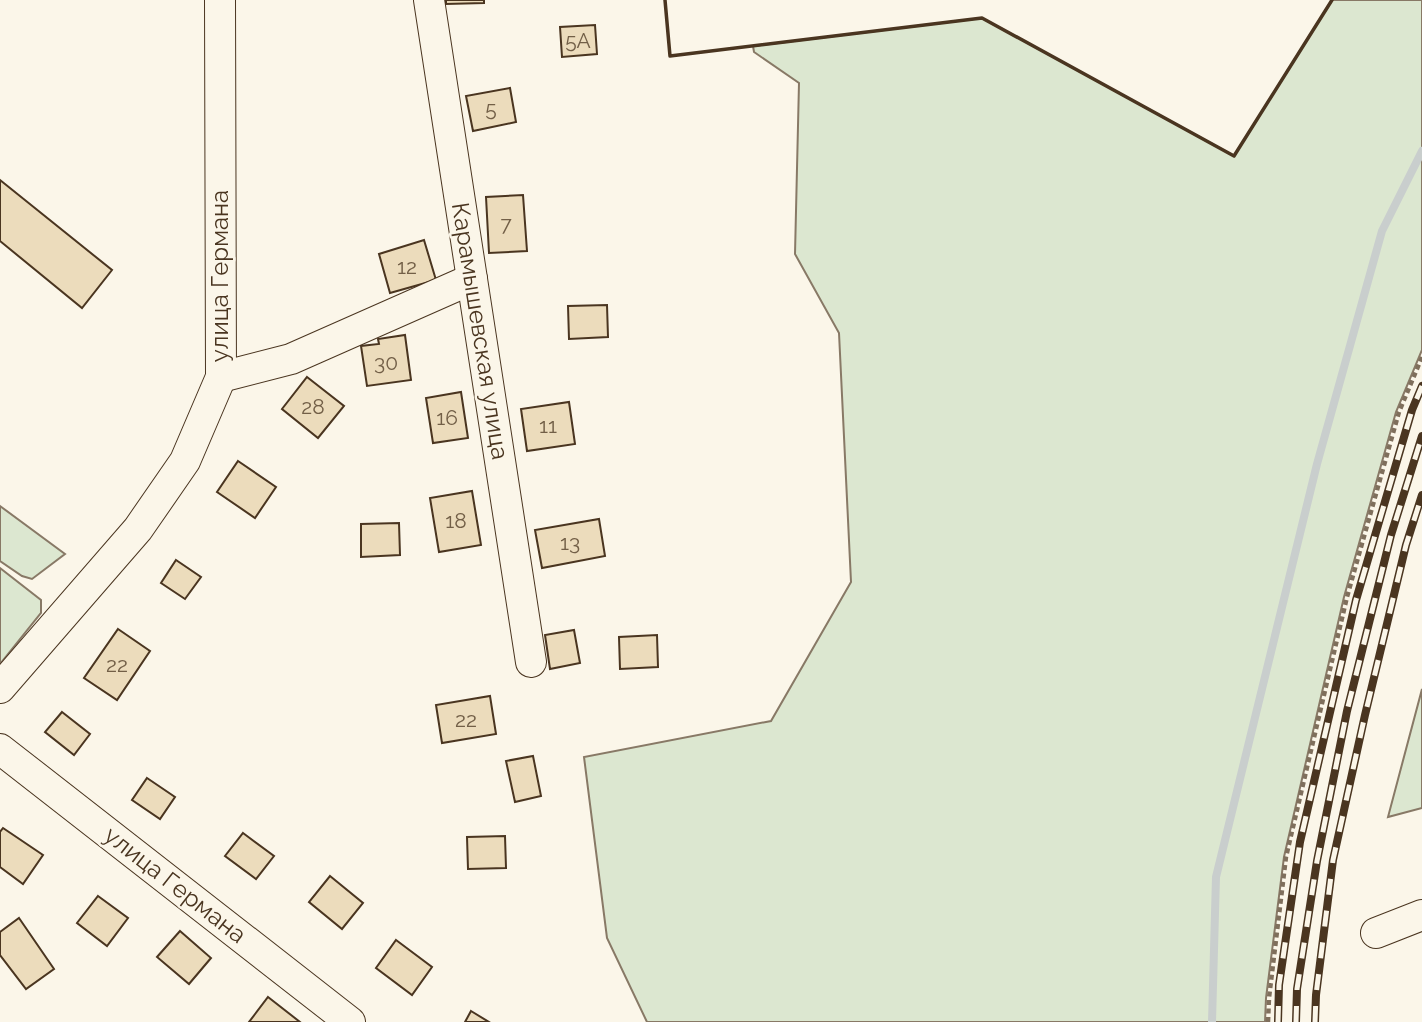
<svg xmlns="http://www.w3.org/2000/svg" width="1422" height="1022" font-family="Raleway,sans-serif">
  <style>
    .green { fill: #dce7d0; stroke: #887966; stroke-width: 2 }
    .lines { fill: none; stroke-linecap: round; stroke-linejoin: round }
    .stream { stroke: #c9cecd; stroke-width: 8 }
    .building { fill: #ecdcbc; stroke: #4a3520; stroke-width: 2 }
    .minor-casing { stroke: #4a3520; stroke-width: 32 }
    .path { stroke: #7f6f5c; stroke-width: 4.5; stroke-dasharray: 5 3.5; stroke-linecap: butt }
    .minor { stroke: #fbf6e9; stroke-width: 30 }
    .rail-casing { stroke: #4a3520; stroke-width: 8 }
    .rail { stroke: #fbf6e9; stroke-width: 5; stroke-dasharray: 16; stroke-linecap: butt }
    .wall { stroke: #4a3520; stroke-width: 3.5 }
    .labels { text-anchor: middle; stroke-width: 5; stroke-linejoin: round; paint-order: stroke }
    .number-label { font-size: 21px; fill: #725f47 }
    .street-label { font-size: 24px; fill: #4a3520; stroke: #fbf6e9 }
  </style>
  <rect width="100%" height="100%" fill="#fbf6e9"/>
  <g class="green">
    <path d="M1332 0H1422V350L1396 412 1344 597 1284 857 1266 998 1265 1022H647L607 938 584 757 771 721 851 582 839 333 795 254 799 83 754 52 753 46 982 18 1234 156Z"/>
    <path d="M0 506 65 554 32 579 22 576 0 561Z"/>
    <path d="M0 568 41 600V613L0 664Z"/>
    <path d="M1422 689V808L1388 817Z"/>
  </g>
  <g class="lines">
    <path class="stream" d="M1212 1022 1216 877 1317 464 1382 231 1422 151"/>
  </g>
  <g class="building">
    <path d="M446 0H484V3L446 4Z"/>
    <path d="M595 25 597 54 562 57 560 27Z"/>
    <path d="M510 88 516 122 473 131 466 96Z"/>
    <path d="M0 180 112 270 82 308 0 241Z"/>
    <path d="M523 195 527 251 489 253 486 197Z"/>
    <path d="M424 240 436 280 390 293 379 254Z"/>
    <path d="M607 305 608 337 569 339 568 306Z"/>
    <path d="M405 335 411 380 367 386 361 346 379 344 378 339Z"/>
    <path d="M307 377 344 406 318 438 282 409Z"/>
    <path d="M461 392 468 438 433 443 426 398Z"/>
    <path d="M569 402 575 444 527 451 521 409Z"/>
    <path d="M238 461 276 487 255 518 217 492Z"/>
    <path d="M472 491 481 545 439 552 430 498Z"/>
    <path d="M599 519 605 556 542 568 535 530Z"/>
    <path d="M399 523 400 555 361 557V524Z"/>
    <path d="M176 560 201 577 185 599 161 583Z"/>
    <path d="M118 629 150 651 117 700 84 678Z"/>
    <path d="M574 630 580 663 550 669 545 635Z"/>
    <path d="M657 635 658 667 620 669 619 637Z"/>
    <path d="M490 696 496 734 442 743 436 705Z"/>
    <path d="M62 712 90 734 74 755 45 732Z"/>
    <path d="M533 756 541 796 515 802 506 761Z"/>
    <path d="M147 778 175 797 160 819 132 800Z"/>
    <path d="M3 828 43 855 23 884 0 867V832Z"/>
    <path d="M243 833 274 856 256 879 225 856Z"/>
    <path d="M505 836 506 868 468 869 467 837Z"/>
    <path d="M330 876 363 903 342 929 309 902Z"/>
    <path d="M98 896 128 918 107 946 77 923Z"/>
    <path d="M19 918 54 969 26 989 0 955V932Z"/>
    <path d="M180 931 211 958 189 984 157 957Z"/>
    <path d="M396 940 432 967 412 995 376 968Z"/>
    <path d="M268 997 300 1022H249Z"/>
    <path d="M471 1011 489 1022H465Z"/>
  </g>
  <g class="lines">
    <defs>
      <g id="minor">
        <path d="M429 0 531 662"/>
        <path d="M221 377 291 359 472 279"/>
        <path d="M0 688 138 529 185 461 221 377 220 0"/>
        <path d="M0 749 350 1022"/>
        <path d="M1376 933 1422 915"/>
      </g>
    </defs>
    <use href="#minor" class="minor-casing"/>
    <path class="path" d="M1268 1022 1269 998 1286 857 1347 597 1399 412 1422 357"/>
    <use href="#minor" class="minor"/>
    <defs>
      <g id="rail">
        <path d="M1278 1022 1279 985 1300 842 1356 600 1412 410 1422 386"/>
        <path d="M1296 1022 1297 989 1317 861 1347 711 1391 535 1422 436"/>
        <path d="M1315 1022 1316 995 1333 860 1365 715 1406 545 1422 495"/>
      </g>
    </defs>
    <use href="#rail" class="rail-casing"/>
    <use href="#rail" class="rail"/>
    <path class="wall" d="M665 0 670 56 982 18 1234 156 1332 0"/>
  </g>
  <g class="labels">
    <g class="number-label">
      <text x="578" y="48">5А</text>
      <text x="491" y="116">5</text>
      <text x="506" y="231">7</text>
      <text x="407" y="274">12</text>
      <text x="386" y="370">30</text>
      <text x="313" y="414">28</text>
      <text x="447" y="425">16</text>
      <text x="548" y="433">11</text>
      <text x="456" y="528">18</text>
      <text x="570" y="550">13</text>
      <text x="117" y="672">22</text>
      <text x="466" y="727">22</text>
    </g>
    <g class="street-label">
      <text transform="translate(220 276) rotate(-90)" y="8">улица Германа</text>
      <text transform="translate(480 331) rotate(81)" y="8">Карамышевская улица</text>
      <text transform="translate(175 885) rotate(38)" y="8">улица Германа</text>
    </g>
  </g>
</svg>
